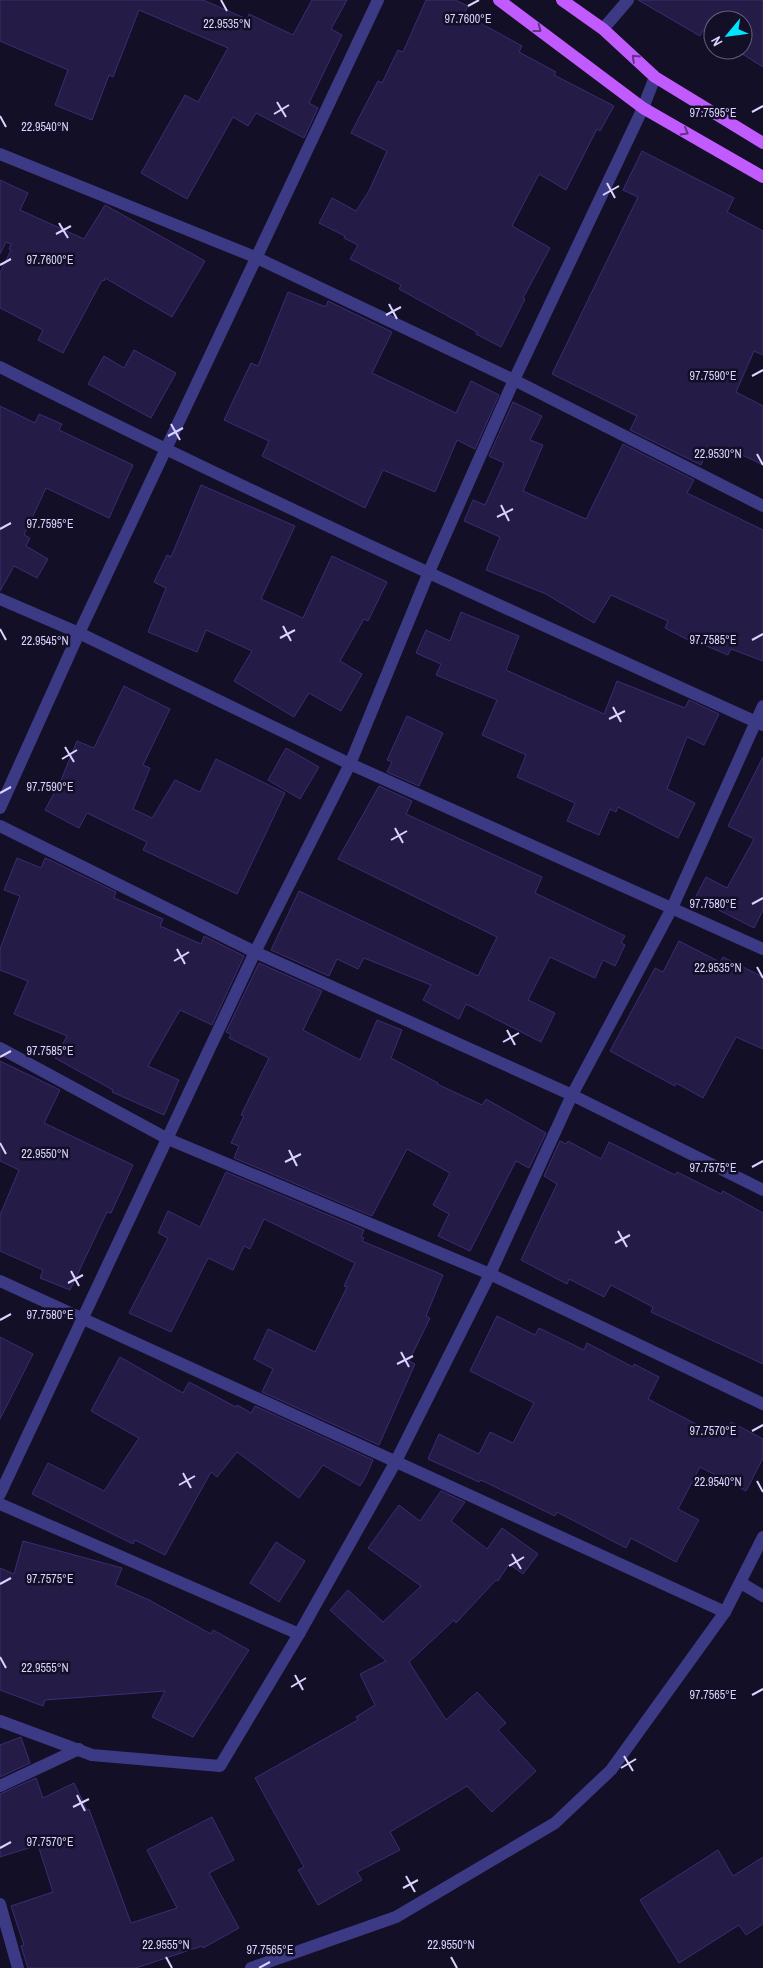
<svg xmlns="http://www.w3.org/2000/svg" width="763" height="1968" font-family="'Archivo Narrow',sans-serif">
  <style>
    .building { fill: #241b47; stroke: #3b2d73 }
    .lines { fill: none; stroke-linecap: round; stroke-linejoin: round }
    .street { stroke: #3d3a85; stroke-width: 12 }
    .primary { stroke: #c25bff; stroke-width: 12 }
    .oneway { stroke: #623188 }
    .ticks { fill: none; stroke: #d9d4ff; stroke-width: 2 }
    .ticks-label { font-size: 12px; text-anchor: middle; fill: #d9d4ff; stroke: #130f26; stroke-width: 5; stroke-linejoin: round; paint-order: stroke }
  </style>
  <rect width="100%" height="100%" fill="#130f26"/>
  <g class="building">
    <path d="M0 0H203L247 19 249 14 293 35 312 0H347L331 29 342 35 309 103 318 108 304 138 256 113 248 126 233 117 187 199 141 173 185 95 198 102 228 48 139 10 113 77 109 75 92 120 55 105 68 70 0 41Z"/>
    <path d="M426 0H455L468 6 464 14 522 46 519 52 556 72 554 75 614 106 600 131 597 129 566 190 539 174 512 226 550 248 523 298 525 299 501 347 476 334 477 332 399 289 401 285 350 259 358 245 344 238 345 236 319 223 332 198 356 211 369 191 387 151 351 133 378 81 382 83 398 50 403 52Z"/>
    <path d="M638 0H763V67L736 50H743V20H713V35L703 30 700 36Z"/>
    <path d="M642 151 734 198 727 212 763 231V355L754 351 736 392 763 406V465L730 449 725 458 708 449 701 465 630 430 637 416 552 374 638 197 623 190Z"/>
    <path d="M0 180 28 193 20 210 84 239 105 205 205 261 172 317 105 278 104 281 102 280 63 353 38 340 43 330 0 308V273L11 250 9 249 11 244 6 242 0 254Z"/>
    <path d="M288 292 326 307 328 301 392 332 372 373 456 413 471 381 499 395 475 449 457 440 435 492 383 470 365 508 262 456 269 441 224 420 251 363 258 366Z"/>
    <path d="M134 350 176 373 151 418 88 384 104 356 124 368Z"/>
    <path d="M513 402 542 416 530 440 543 445 523 491 586 519 623 444 694 480 687 493 763 530V661L731 649 728 655 697 642 696 644 665 628 668 621 611 595 594 623 546 594 486 570 500 537 464 521 473 500 485 505 504 463 489 456Z"/>
    <path d="M0 406 35 423 39 414 62 424 59 430 133 465 109 518 46 488 24 535 30 538 26 546 48 559 37 578 14 566 0 591Z"/>
    <path d="M201 485 295 526 261 599 303 618 332 556 387 582 368 621 364 619 340 661 362 674 341 711 309 693 294 717 234 681 252 651 206 630 197 652 148 632 166 588 154 582 167 555 171 557Z"/>
    <path d="M461 612 519 636 506 670 604 714 617 681 685 708 689 700 719 714 704 745 687 737 667 789 695 803 678 838 618 807 616 812 610 809 599 835 567 821 575 803 517 777 526 755 482 735 497 700 436 675 441 664 416 653 426 630 450 641Z"/>
    <path d="M124 686 170 709 143 765 150 768 133 809 152 818 175 780 200 792 216 759 285 793 237 894 143 850 147 842 87 813 79 828 45 810 61 780 77 741 94 748Z"/>
    <path d="M407 716 443 733 419 786 387 772 392 762 387 760Z"/>
    <path d="M286 748 319 767 300 799 268 780Z"/>
    <path d="M763 757V910L754 928 695 898 706 877 727 888 754 839 728 826Z"/>
    <path d="M379 786 412 801 406 814 542 877 535 893 625 936 621 943 625 945 615 966 603 960 595 978 550 957 528 1000 555 1013 541 1042 466 1004 459 1019 423 1000 431 985 364 958 358 969 337 959 329 976 271 950 299 891 478 976 497 937 338 859Z"/>
    <path d="M17 858 41 868 45 858 50 860 116 892 114 898 163 919 160 926 201 944 204 936 244 956 212 1025 180 1010 148 1066 179 1080 164 1115 112 1092 113 1090 55 1058 67 1036 14 1014 28 981 0 970V949L20 896 4 890Z"/>
    <path d="M679 941 720 962 723 957 763 977V1049L736 1037 703 1098 676 1083 675 1086 610 1051 655 968 663 972Z"/>
    <path d="M259 963 322 991 303 1030 360 1060 377 1020 402 1030 391 1058 438 1083 437 1084 482 1105 486 1099 546 1133 529 1168 516 1161 470 1251 438 1236 449 1214 433 1205 450 1173 407 1149 372 1216 234 1158 239 1146 231 1143 244 1116 241 1115 269 1058 229 1038 231 1034 226 1032Z"/>
    <path d="M0 1061 60 1090 44 1123 133 1165 111 1213 107 1212 70 1290 40 1278 43 1270 0 1251V1215L19 1170 0 1161Z"/>
    <path d="M560 1141 566 1144 568 1141 601 1159 609 1142 675 1175 677 1172 721 1194 723 1191 763 1213V1364L651 1312 653 1307 611 1285 604 1297 569 1279 567 1284 521 1260 557 1184 544 1176Z"/>
    <path d="M226 1172 364 1230 361 1237 364 1238 362 1241 443 1275 426 1316 430 1318 409 1361 415 1364 379 1445 262 1392 273 1369 254 1359 268 1329 315 1352 347 1287 344 1286 355 1263 264 1219 250 1249 244 1246 233 1270 208 1258 171 1332 129 1313 168 1238 158 1233 168 1211 200 1227Z"/>
    <path d="M497 1316 535 1335 539 1328 584 1350 587 1343 633 1367 634 1364 659 1377 648 1399 723 1438 731 1422 763 1439V1458L746 1491 700 1467 678 1509 699 1520 676 1562 631 1538 626 1548 557 1512 555 1516 481 1480 479 1482 428 1459 439 1434 479 1454 490 1432 513 1443 534 1403 470 1371Z"/>
    <path d="M0 1337 33 1354 0 1419Z"/>
    <path d="M120 1357 183 1393 189 1382 236 1407 237 1405 251 1413 255 1406 373 1460 366 1476 360 1486 323 1465 299 1498 237 1452 217 1477 211 1472 165 1555 135 1540 133 1544 32 1494 48 1463 104 1491 139 1438 91 1411Z"/>
    <path d="M441 1491 465 1502 451 1521 487 1549 502 1528 538 1554 523 1574 509 1564 498 1581 496 1580 456 1623 454 1620 409 1662 446 1720 477 1692 506 1723 498 1730 536 1771 492 1812 467 1786 390 1832 400 1850 357 1872 362 1880 318 1905 298 1870 304 1867 255 1778 358 1720 356 1717 375 1705 360 1674 386 1661 330 1610 348 1590 383 1622 421 1586 368 1548 399 1505 420 1521Z"/>
    <path d="M23 1541 122 1568 115 1585 149 1600 211 1634 213 1630 249 1650 193 1737 152 1717 165 1691 45 1700 43 1706 0 1690V1568L14 1574Z"/>
    <path d="M276 1542 305 1561 279 1602 250 1583Z"/>
    <path d="M21 1737 30 1763 0 1777V1745Z"/>
    <path d="M36 1778 43 1798 74 1783 87 1810 89 1809 131 1923 177 1908 147 1850 212 1817 234 1860 209 1873 239 1928 203 1948 202 1946 136 1968H28L21 1946 24 1945 11 1906 53 1892 38 1845 0 1857V1794Z"/>
    <path d="M718 1850 733 1876 763 1857V1924L746 1935 739 1925 679 1963 640 1900Z"/>
  </g>
  <g class="lines">
    <g class="street">
      <path d="M603 29 628 0"/>
      <path d="M0 154 255 257 514 380 763 506"/>
      <path d="M0 367C251 494 507 609 763 725"/>
      <path d="M0 599 79 633 350 764 763 949"/>
      <path d="M0 808 79 633 378 0"/>
      <path d="M0 826 255 952 572 1095 763 1190"/>
      <path d="M0 1048 168 1139 490 1274 763 1404"/>
      <path d="M0 1281 725 1612"/>
      <path d="M0 1494 255 952 350 764 428 574 514 380 643 108 655 77"/>
      <path d="M0 1504 299 1634"/>
      <path d="M741 1583 763 1596"/>
      <path d="M0 1721 92 1755 220 1766 299 1634 395 1463 490 1274 572 1095 672 908 763 706"/>
      <path d="M0 1786 79 1749"/>
      <path d="M0 1904 18 1968"/>
      <path d="M251 1968 396 1917 555 1823 611 1770 725 1612 763 1537"/>
    </g>
    <g class="primary">
      <path d="M499 0 643 108 763 177"/>
      <path d="M562 0 603 29 655 77 763 143"/>
    </g>
  </g>
  <defs><path id="oneway-chevron" d="M-2-3.5L2.5 0L-2 3.5" fill="none" stroke-width="1.6" stroke-linecap="round" stroke-linejoin="round" transform="scale(1.25)"/></defs>
  <g class="oneway">
    <use href="#oneway-chevron" transform="translate(538 29) rotate(37)"/>
    <use href="#oneway-chevron" transform="translate(635 58) rotate(-137)"/>
    <use href="#oneway-chevron" transform="translate(685 132) rotate(30)"/>
  </g>
  <path class="ticks" d="M221 0 227 11M468 6 479 0M277 102 286 117M752 112 763 106M274 114 289 105M0 116 6 127M607 183 615 198M603 195 619 186M59 223 68 238M56 234 71 226M0 265 11 259M389 304 397 319M386 315 401 307M752 376 763 370M171 424 180 440M168 436 183 428M757 454 763 465M501 505 509 521M497 517 513 509M0 529 11 523M283 626 291 641M0 629 6 640M280 638 295 630M752 640 763 634M613 707 621 722M609 719 625 711M65 747 74 762M62 759 77 750M0 793 11 787M395 828 403 843M391 840 407 831M752 904 763 898M177 949 185 964M174 961 189 952M757 967 763 978M507 1030 515 1045M503 1042 519 1033M0 1057 11 1051M0 1143 6 1154M289 1150 297 1166M285 1162 301 1154M752 1167 763 1161M618 1231 627 1247M615 1243 630 1235M71 1271 79 1286M68 1283 83 1275M0 1320 11 1314M401 1352 409 1367M397 1364 413 1356M752 1431 763 1425M183 1473 191 1488M757 1481 763 1492M179 1485 195 1476M512 1554 521 1569M509 1566 524 1557M0 1584 11 1578M0 1657 6 1668M295 1675 303 1690M291 1687 306 1678M752 1695 763 1689M624 1756 633 1771M621 1768 636 1759M77 1795 85 1811M73 1807 89 1799M0 1848 11 1842M406 1876 415 1892M403 1888 418 1880M166 1957 172 1968M451 1957 457 1968M259 1968 270 1962"/>
  <g class="ticks-label">
    <text x="468" y="23">97.7600°E</text>
    <text x="227" y="28">22.9535°N</text>
    <text x="713" y="117">97.7595°E</text>
    <text x="45" y="131">22.9540°N</text>
    <text x="50" y="264">97.7600°E</text>
    <text x="713" y="380">97.7590°E</text>
    <text x="718" y="458">22.9530°N</text>
    <text x="50" y="528">97.7595°E</text>
    <text x="713" y="644">97.7585°E</text>
    <text x="45" y="645">22.9545°N</text>
    <text x="50" y="791">97.7590°E</text>
    <text x="713" y="908">97.7580°E</text>
    <text x="718" y="972">22.9535°N</text>
    <text x="50" y="1055">97.7585°E</text>
    <text x="45" y="1158">22.9550°N</text>
    <text x="713" y="1172">97.7575°E</text>
    <text x="50" y="1319">97.7580°E</text>
    <text x="713" y="1435">97.7570°E</text>
    <text x="718" y="1486">22.9540°N</text>
    <text x="50" y="1583">97.7575°E</text>
    <text x="45" y="1672">22.9555°N</text>
    <text x="713" y="1699">97.7565°E</text>
    <text x="50" y="1846">97.7570°E</text>
    <text x="166" y="1949">22.9555°N</text>
    <text x="451" y="1949">22.9550°N</text>
    <text x="270" y="1954">97.7565°E</text>
  </g>
  <g transform="translate(728 35) rotate(241)"><circle r="24" fill="#130f26" stroke="#625e7d"/>
  <path d="M0-4L9 19L0 12L-9 19Z" fill="#00e5ff"/>
  <text y="-8" font-size="14" font-weight="bold" text-anchor="middle" fill="#d9d4ff">N</text>
  </g>
</svg>
